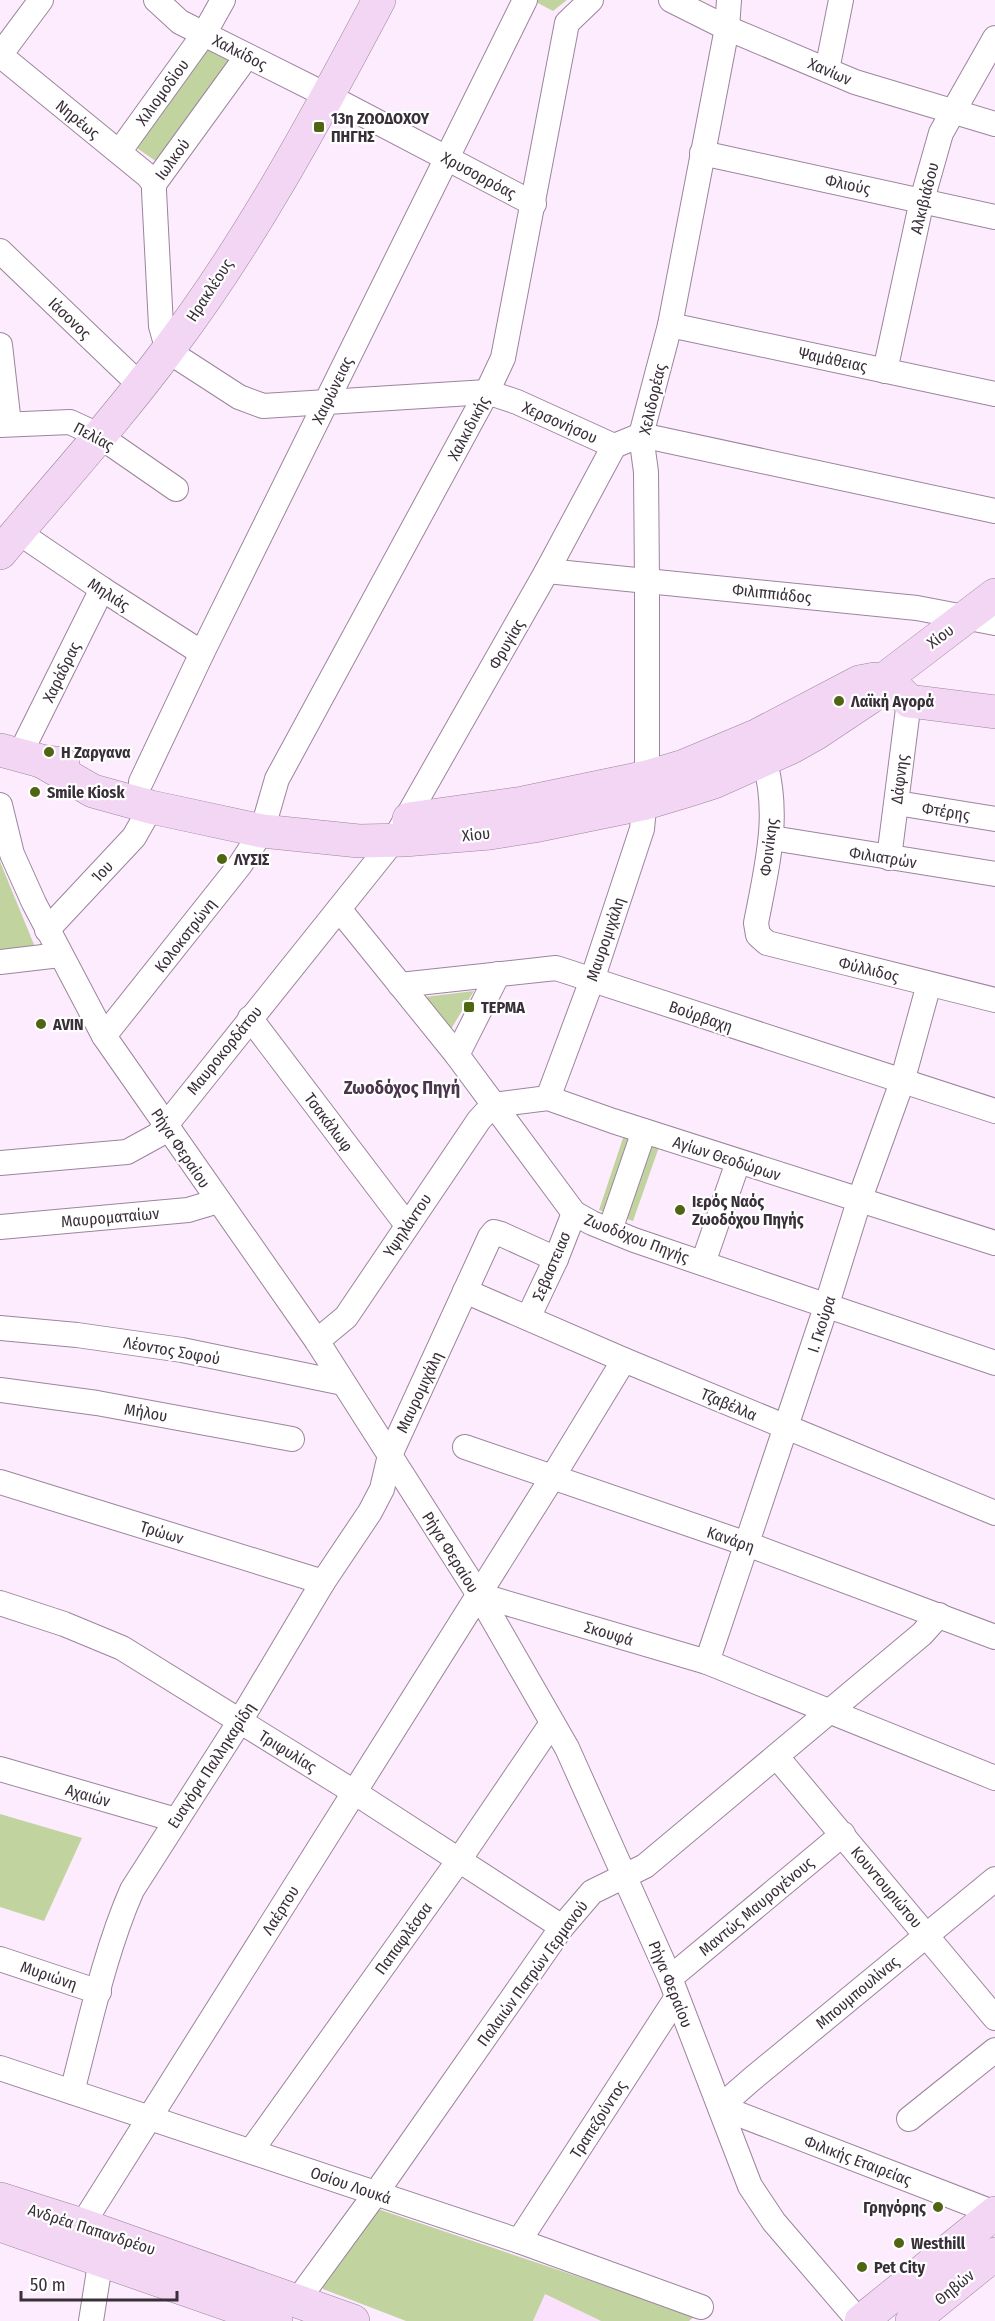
<svg xmlns="http://www.w3.org/2000/svg" width="995" height="2321" font-family="'Fira Sans Condensed',sans-serif">
  <style>
    .built { fill: #fbe1fc }
    .green { fill: #c1d4a0 }
    .lines { fill: none; stroke-linecap: round; stroke-linejoin: round }
    .street-casing { stroke: #9c849d; stroke-width: 26 }
    .secondary-casing { stroke: #9c849d; stroke-width: 34 }
    .street { stroke: #fff; stroke-width: 24 }
    .secondary { stroke: #f2d6f4; stroke-width: 33 }
    .poi-dot { fill: #4f6513; stroke: #fff; stroke-width: 2 }
    .labels { text-anchor: middle; stroke-width: 4.5; stroke-linejoin: round; paint-order: stroke }
    .street-label { font-size: 16px; fill: #392f39; stroke: #fff }
    .poi-label { font-size: 16px; font-weight: bold; fill: #392f39; stroke: #fff; text-anchor: start }
    .neighbourhood-label { font-size: 18px; font-weight: bold; fill: #4a354c; stroke: #fff }
  </style>
  <rect width="100%" height="100%" fill="#fcecfd"/>
  <path class="built" d="M544 2294 601 2321H533Z"/>
  <g class="green">
    <path d="M537 0H567L553 11 536 2Z"/>
    <path d="M205 44 229 61 157 162 134 146Z"/>
    <path d="M0 861 1 864 35 947 0 951Z"/>
    <path d="M474 991 451 1029 424 997Z"/>
    <path d="M624 1135 659 1147 633 1221 599 1210Z"/>
    <path d="M0 1814 82 1838 44 1921 0 1907Z"/>
    <path d="M375 2208 695 2316 689 2321H601L545 2294 533 2321H406L323 2289 321 2284Z"/>
  </g>
  <g class="lines">
    <defs>
      <g id="street">
        <path d="M41 0 0 55 148 176 154 184"/>
        <path d="M156 0 180 22 328 96 534 204"/>
        <path d="M671 0 727 28 855 82 995 124"/>
        <path d="M247 56 154 184V191L161 326 168 351 239 397 263 406 487 392 517 402 614 446 641 435 995 511"/>
        <path d="M827 70 841 0"/>
        <path d="M119 152 204 34 223 0"/>
        <path d="M702 153 995 217"/>
        <path d="M0 251 140 385"/>
        <path d="M670 325 995 394"/>
        <path d="M0 345 9 424"/>
        <path d="M885 371 922 200 941 133 995 38"/>
        <path d="M0 425 70 422 98 435 176 489"/>
        <path d="M18 532 102 589 202 653"/>
        <path d="M547 571 917 608 995 623"/>
        <path d="M759 744C783 806 768 861 756 923L758 935 767 943 995 1000"/>
        <path d="M19 756 102 589"/>
        <path d="M141 782 202 653 525 0"/>
        <path d="M897 803 995 819"/>
        <path d="M0 805 12 854 34 903 104 1036 317 1341 479 1595 567 1748 670 1978 750 2186 774 2222 859 2321"/>
        <path d="M772 838 995 874"/>
        <path d="M889 858 909 701"/>
        <path d="M339 909 457 1055 574 1213 592 1223 634 1240 995 1363"/>
        <path d="M47 930 134 837 151 807"/>
        <path d="M0 962 60 955"/>
        <path d="M400 985 556 968 995 1111"/>
        <path d="M250 1018 407 1225"/>
        <path d="M104 1036 240 865 262 831 277 779 487 392 503 358 567 23 591 0"/>
        <path d="M457 1055 498 974"/>
        <path d="M548 1098 592 980 642 829 647 777V580L646 472 641 435 670 325 727 28 729 0"/>
        <path d="M493 1105 548 1098 613 1121 995 1243"/>
        <path d="M0 1163 127 1152 158 1135 394 840 547 571 614 446"/>
        <path d="M0 1227 188 1210 218 1201"/>
        <path d="M610 1230 644 1131"/>
        <path d="M703 1263 738 1162"/>
        <path d="M465 1291 624 1360 995 1513"/>
        <path d="M528 1318 556 1259 574 1213"/>
        <path d="M0 1328 77 1335 182 1350 343 1383"/>
        <path d="M317 1341 346 1317 479 1120 493 1105"/>
        <path d="M0 1390 97 1403 292 1439"/>
        <path d="M465 1447 747 1544 995 1637"/>
        <path d="M0 1482 323 1582"/>
        <path d="M479 1595 707 1662 995 1778"/>
        <path d="M0 1603 64 1624 122 1648 354 1792 562 1927"/>
        <path d="M707 1662 827 1304 859 1201 902 1082 929 984"/>
        <path d="M777 1757 995 2018"/>
        <path d="M0 1769 176 1820"/>
        <path d="M0 1959 99 1992"/>
        <path d="M670 1978 843 1834"/>
        <path d="M0 2068 519 2241 701 2307"/>
        <path d="M72 2092C89 2027 105 1951 132 1890L240 1721 323 1582 370 1512 382 1489 390 1455 490 1237 494 1232 501 1234 556 1259"/>
        <path d="M720 2107 752 2079 995 1879"/>
        <path d="M720 2107 995 2213"/>
        <path d="M909 2119 995 2050"/>
        <path d="M251 2151 459 1860 552 1723"/>
        <path d="M82 2225 552 1478 624 1360"/>
        <path d="M519 2241 677 1997"/>
        <path d="M297 2301 376 2193 562 1927 592 1892 645 1866 922 1634 939 1615"/>
        <path d="M91 2321 101 2258"/>
      </g>
      <g id="secondary">
        <path d="M0 553C56 486 116 420 168 350 250 242 316 119 379 0"/>
        <path d="M886 678 909 701 995 712"/>
        <path d="M0 750 41 761 63 764"/>
        <path d="M41 761 93 791 151 807 262 831 359 841 404 840 490 833 534 826 646 803 686 791 714 782 792 747 815 734 869 698 886 678 995 595"/>
        <path d="M409 819 523 803 647 777 684 766 756 736 859 682 875 679"/>
        <path d="M0 2199 82 2225 353 2321"/>
        <path d="M0 2225 276 2321"/>
        <path d="M861 2321 995 2213"/>
        <path d="M912 2321 995 2254"/>
      </g>
    </defs>
    <use href="#street" class="street-casing"/>
    <use href="#secondary" class="secondary-casing"/>
    <use href="#street" class="street"/>
    <use href="#secondary" class="secondary"/>
  </g>
  <g class="poi-dot">
    <rect x="313" y="121" width="12" height="12" rx="3"/>
    <circle cx="839" cy="701" r="6"/>
    <circle cx="49" cy="752" r="6"/>
    <circle cx="35" cy="792" r="6"/>
    <circle cx="222" cy="859" r="6"/>
    <rect x="463" y="1001" width="12" height="12" rx="3"/>
    <circle cx="41" cy="1024" r="6"/>
    <circle cx="680" cy="1210" r="6"/>
    <circle cx="938" cy="2207" r="6"/>
    <circle cx="899" cy="2243" r="6"/>
    <circle cx="862" cy="2267" r="6"/>
  </g>
  <g class="labels">
    <g class="street-label">
      <text transform="translate(240 52) rotate(27)" y="6">Χαλκίδος</text>
      <text transform="translate(830 71) rotate(23)" y="6">Χανίων</text>
      <text transform="translate(162 92) rotate(-54)" y="6">Χιλιομοδίου</text>
      <text transform="translate(78 119) rotate(39)" y="6">Νηρέως</text>
      <text transform="translate(172 159) rotate(-54)" y="6">Ιωλκού</text>
      <text transform="translate(479 175) rotate(28)" y="6">Χρυσορρόας</text>
      <text transform="translate(848 184) rotate(12)" y="6">Φλιούς</text>
      <text transform="translate(924 198) rotate(-76)" y="6">Αλκιβιάδου</text>
      <text transform="translate(209 290) rotate(-57)" y="6">Ηρακλέους</text>
      <text transform="translate(70 318) rotate(44)" y="6">Ιάσονος</text>
      <text transform="translate(833 359) rotate(12)" y="6">Ψαμάθειας</text>
      <text transform="translate(332 390) rotate(-64)" y="6">Χαιρώνειας</text>
      <text transform="translate(652 399) rotate(-77)" y="6">Χελιδορέας</text>
      <text transform="translate(560 422) rotate(24)" y="6">Χερσονήσου</text>
      <text transform="translate(468 428) rotate(-62)" y="6">Χαλκιδικής</text>
      <text transform="translate(94 436) rotate(28)" y="6">Πελίας</text>
      <text transform="translate(772 593) rotate(6)" y="6">Φιλιππιάδος</text>
      <text transform="translate(109 594) rotate(33)" y="6">Μηλιάς</text>
      <text transform="translate(940 636) rotate(-37)" y="6">Χίου</text>
      <text transform="translate(506 644) rotate(-60)" y="6">Φρυγίας</text>
      <text transform="translate(61 672) rotate(-64)" y="6">Χαράδρας</text>
      <text transform="translate(899 779) rotate(-83)" y="6">Δάφνης</text>
      <text transform="translate(946 811) rotate(9)" y="6">Φτέρης</text>
      <text transform="translate(476 834) rotate(-6)" y="6">Χίου</text>
      <text transform="translate(768 847) rotate(-83)" y="6">Φοινίκης</text>
      <text transform="translate(883 857) rotate(9)" y="6">Φιλιατρών</text>
      <text transform="translate(102 871) rotate(-47)" y="6">Ίου</text>
      <text transform="translate(185 935) rotate(-52)" y="6">Κολοκοτρώνη</text>
      <text transform="translate(605 939) rotate(-71)" y="6">Μαυρομιχάλη</text>
      <text transform="translate(869 969) rotate(14)" y="6">Φύλλιδος</text>
      <text transform="translate(701 1016) rotate(19)" y="6">Βούρβαχη</text>
      <text transform="translate(224 1050) rotate(-51)" y="6">Μαυροκορδάτου</text>
      <text transform="translate(329 1122) rotate(53)" y="6">Τσακάλωφ</text>
      <text transform="translate(181 1148) rotate(56)" y="6">Ρήγα Φεραίου</text>
      <text transform="translate(727 1158) rotate(18)" y="6">Αγίων Θεοδώρων</text>
      <text transform="translate(110 1217) rotate(-5)" y="6">Μαυροματαίων</text>
      <text transform="translate(407 1225) rotate(-56)" y="6">Υψηλάντου</text>
      <text transform="translate(637 1238) rotate(21)" y="6">Ζωοδόχου Πηγής</text>
      <text transform="translate(551 1266) rotate(-67)" y="6">Σεβαστειασ</text>
      <text transform="translate(821 1324) rotate(-72)" y="6">Ι. Γκούρα</text>
      <text transform="translate(172 1350) rotate(10)" y="6">Λέοντος Σοφού</text>
      <text transform="translate(419 1392) rotate(-65)" y="6">Μαυρομιχάλη</text>
      <text transform="translate(729 1404) rotate(23)" y="6">Τζαβέλλα</text>
      <text transform="translate(146 1412) rotate(10)" y="6">Μήλου</text>
      <text transform="translate(162 1532) rotate(17)" y="6">Τρώων</text>
      <text transform="translate(731 1539) rotate(19)" y="6">Κανάρη</text>
      <text transform="translate(451 1552) rotate(58)" y="6">Ρήγα Φεραίου</text>
      <text transform="translate(609 1633) rotate(17)" y="6">Σκουφά</text>
      <text transform="translate(288 1751) rotate(32)" y="6">Τριφυλίας</text>
      <text transform="translate(211 1765) rotate(-57)" y="6">Ευαγόρα Παλληκαρίδη</text>
      <text transform="translate(88 1795) rotate(16)" y="6">Αχαιών</text>
      <text transform="translate(887 1887) rotate(50)" y="6">Κουντουριώτου</text>
      <text transform="translate(756 1906) rotate(-40)" y="6">Μαντώς Μαυρογένους</text>
      <text transform="translate(280 1910) rotate(-58)" y="6">Λαέρτου</text>
      <text transform="translate(403 1938) rotate(-54)" y="6">Παπαφλέσσα</text>
      <text transform="translate(532 1973) rotate(-54)" y="6">Παλαιών Πατρών Γερμανού</text>
      <text transform="translate(49 1975) rotate(19)" y="6">Μυριώνη</text>
      <text transform="translate(671 1984) rotate(68)" y="6">Ρήγα Φεραίου</text>
      <text transform="translate(857 1992) rotate(-40)" y="6">Μπουμπουλίνας</text>
      <text transform="translate(598 2119) rotate(-57)" y="6">Τραπεζούντος</text>
      <text transform="translate(858 2160) rotate(21)" y="6">Φιλικής Εταιρείας</text>
      <text transform="translate(351 2185) rotate(19)" y="6">Οσίου Λουκά</text>
      <text transform="translate(92 2229) rotate(18)" y="6">Ανδρέα Παπανδρέου</text>
      <text transform="translate(954 2287) rotate(-39)" y="6">Θηβών</text>
    </g>
    <g class="poi-label">
      <text x="331" y="124">13η ΖΩΟΔΟΧΟΥ<tspan x="331" dy="18">ΠΗΓΗΣ</tspan></text>
      <text x="851" y="707">Λαϊκή Αγορά</text>
      <text x="61" y="758">Η Ζαργανα</text>
      <text x="47" y="798">Smile Kiosk</text>
      <text x="234" y="865">ΛΥΣΙΣ</text>
      <text x="481" y="1013">ΤΕΡΜΑ</text>
      <text x="53" y="1030">AVIN</text>
      <text x="692" y="1207">Ιερός Ναός<tspan x="692" dy="18">Ζωοδόχου Πηγής</tspan></text>
      <text x="926" y="2213" text-anchor="end">Γρηγόρης</text>
      <text x="911" y="2249">Westhill</text>
      <text x="874" y="2273">Pet City</text>
    </g>
    <g class="neighbourhood-label">
      <text x="402" y="1094">Ζωοδόχος Πηγή</text>
    </g>
  </g>
  <path d="M21 2291v9h156v-9" fill="none" stroke="#392f39" stroke-width="3"/>
  <text x="30" y="2291" font-size="18" fill="#392f39" stroke="#ffffff" stroke-width="4.5" paint-order="stroke">50 m</text>
</svg>
